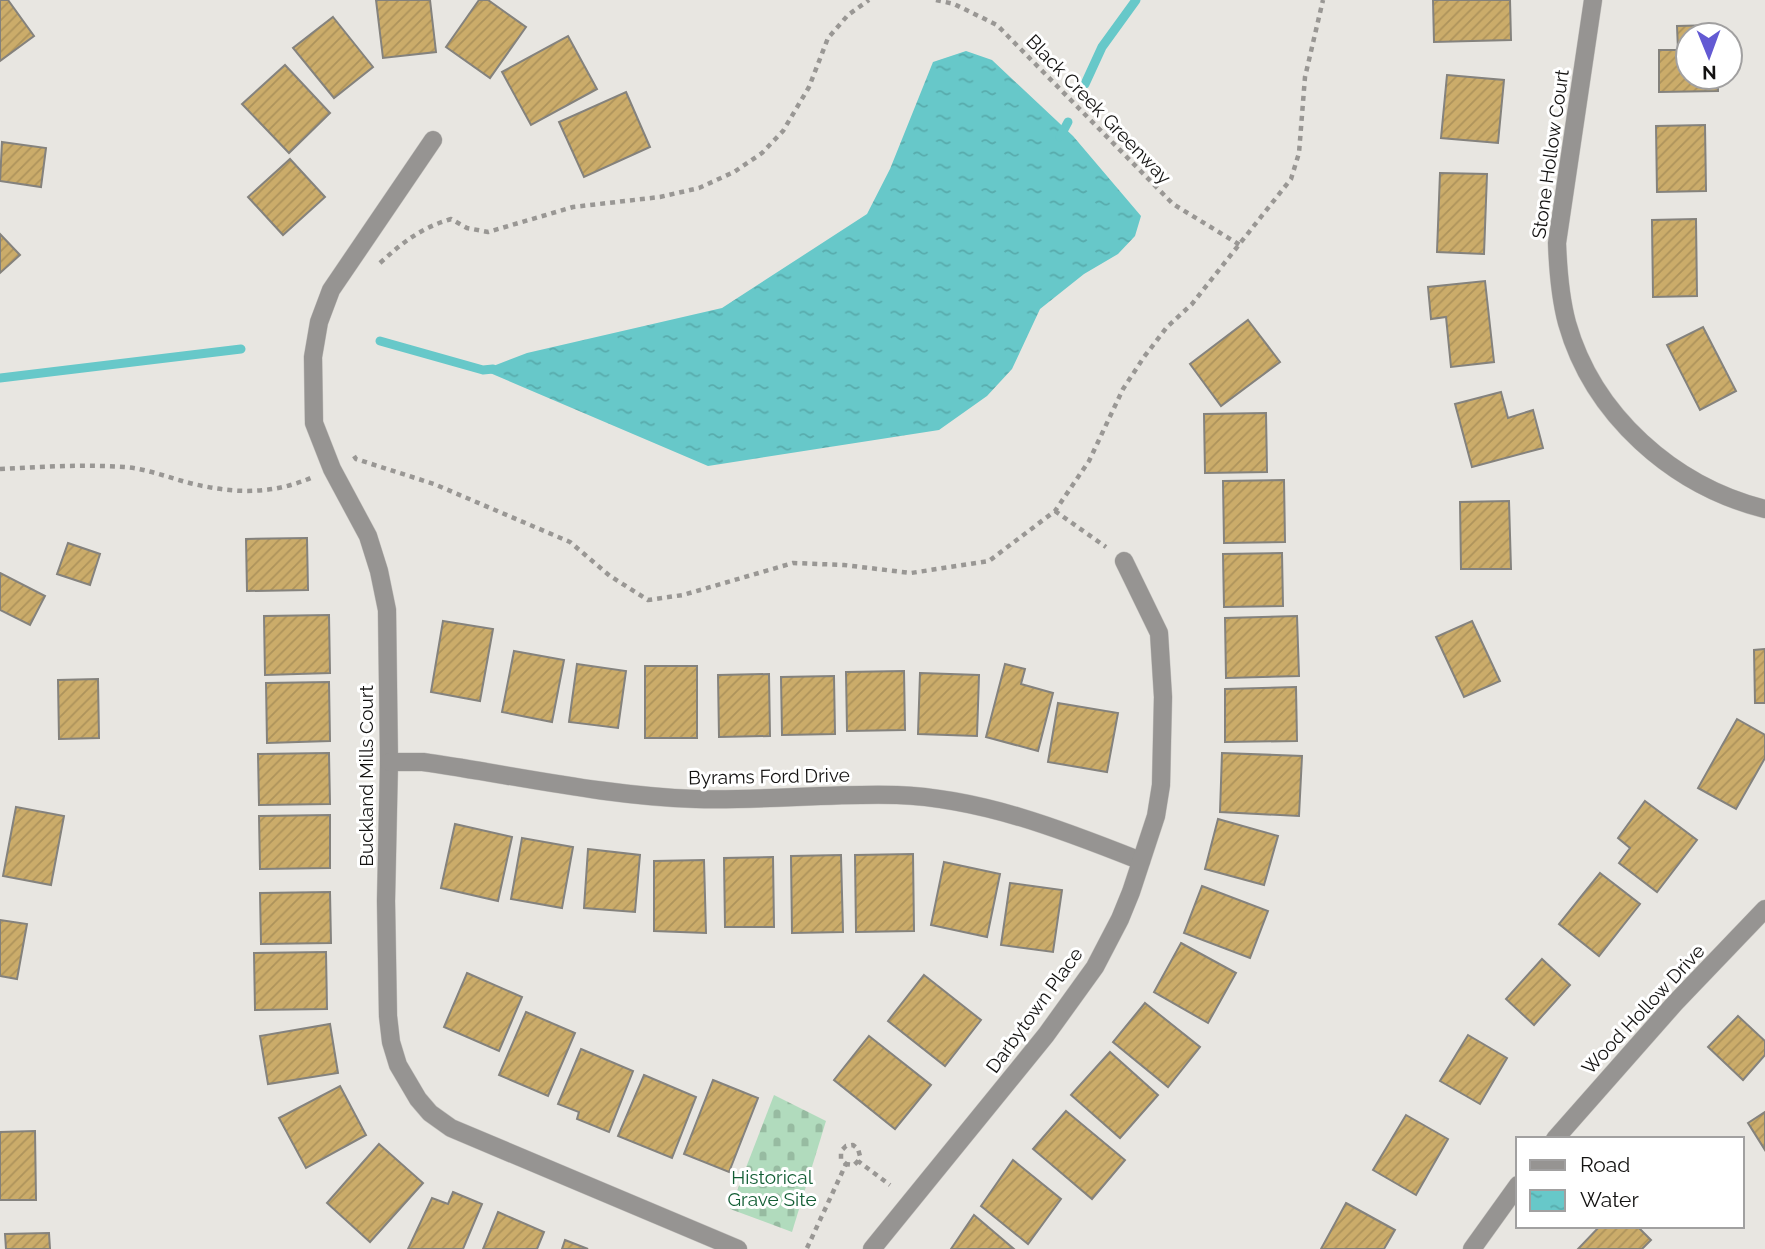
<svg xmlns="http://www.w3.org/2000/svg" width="1765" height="1249" font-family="Raleway,sans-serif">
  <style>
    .cemetery { fill: url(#cemetery-stones) }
    .water { fill: url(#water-ripples) }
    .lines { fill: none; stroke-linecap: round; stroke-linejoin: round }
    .stream { stroke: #67c8c9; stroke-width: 9 }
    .building { fill: url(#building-hatch); stroke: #84827d; stroke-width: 2 }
    .minor-casing { stroke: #c6c4c0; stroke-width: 19 }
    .path { stroke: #999794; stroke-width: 4.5; stroke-dasharray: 5 5; stroke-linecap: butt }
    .minor { stroke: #969492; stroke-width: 18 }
    .labels { text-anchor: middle; stroke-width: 6; stroke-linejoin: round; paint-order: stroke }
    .street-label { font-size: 19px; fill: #131211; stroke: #fff }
    .park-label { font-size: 19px; fill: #135e35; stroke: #fff }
  </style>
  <defs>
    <pattern id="cemetery-stones" width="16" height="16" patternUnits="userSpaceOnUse" patternTransform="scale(1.75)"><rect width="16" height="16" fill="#b1dbbd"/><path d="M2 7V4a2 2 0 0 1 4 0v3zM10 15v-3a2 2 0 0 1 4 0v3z" fill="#97bba1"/></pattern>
    <pattern id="water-ripples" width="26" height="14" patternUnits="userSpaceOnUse" patternTransform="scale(1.75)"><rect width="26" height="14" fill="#67c8c9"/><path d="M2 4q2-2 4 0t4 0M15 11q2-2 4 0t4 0" fill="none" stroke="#58abac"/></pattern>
    <pattern id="building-hatch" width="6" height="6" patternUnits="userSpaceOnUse" patternTransform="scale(1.75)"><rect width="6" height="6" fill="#cbac6a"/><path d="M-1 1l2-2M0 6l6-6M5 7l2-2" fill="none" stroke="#ad935b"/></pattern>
  </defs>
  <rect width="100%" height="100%" fill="#e8e6e1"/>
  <path class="cemetery" d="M774 1095 826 1121 792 1232 730 1209Z"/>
  <path class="water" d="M966 51 992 60 1073 136 1141 216 1135 236 1118 254 1084 274 1040 309 1012 369 987 396 939 430 708 466 483 370 527 353 722 308 867 214 890 169 933 62Z"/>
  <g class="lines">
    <g class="stream">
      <path d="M1085 84 1102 47 1136 0"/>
      <path d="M1060 137 1068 122"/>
      <path d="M380 341 483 370 493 369"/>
      <path d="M0 378 241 349"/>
    </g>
  </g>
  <g class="building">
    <path d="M0 0H8L34 36 0 61Z"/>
    <path d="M376 0H430L436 52 383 58Z"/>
    <path d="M479 0H488L526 27 490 78 446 47Z"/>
    <path d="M1433 0H1510L1511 40 1434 42Z"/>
    <path d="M333 17 373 67 334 98 293 48Z"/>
    <path d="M1717 25V35H1688V77H1718V91L1659 92V50H1678L1677 26Z"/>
    <path d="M568 36 597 89 531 125 502 72Z"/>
    <path d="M285 65 330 113 289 153 242 104Z"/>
    <path d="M1447 75 1504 80 1498 143 1441 138Z"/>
    <path d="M626 92 650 147 584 177 559 122Z"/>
    <path d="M1705 125 1706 191 1657 192 1656 126Z"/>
    <path d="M2 142 46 148 41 187 0 181Z"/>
    <path d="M290 159 325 197 283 235 248 197Z"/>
    <path d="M1440 173 1487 174 1484 254 1437 252Z"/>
    <path d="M1696 219 1697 296 1653 297 1652 220Z"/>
    <path d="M0 234 20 255 0 273Z"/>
    <path d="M1485 281 1494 362 1451 367 1446 317 1431 319 1428 287Z"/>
    <path d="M1248 320 1280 362 1221 406 1190 364Z"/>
    <path d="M1703 327 1736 391 1700 410 1667 345Z"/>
    <path d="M1501 392 1508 418 1533 410 1543 448 1472 467 1455 404Z"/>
    <path d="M1266 413 1267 472 1205 473 1204 414Z"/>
    <path d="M1284 480 1285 542 1224 543 1223 481Z"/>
    <path d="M1509 501 1511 569H1461L1460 502Z"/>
    <path d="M307 538 308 590 247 591 246 539Z"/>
    <path d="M68 543 100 554 90 585 57 574Z"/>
    <path d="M1282 553 1283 606 1224 607 1223 554Z"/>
    <path d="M0 573 45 596 30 625 0 610Z"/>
    <path d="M329 615 330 673 265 675 264 616Z"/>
    <path d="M1297 616 1299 676 1226 678 1225 618Z"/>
    <path d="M443 621 493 629 480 701 431 692Z"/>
    <path d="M1472 621 1500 681 1464 697 1436 637Z"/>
    <path d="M1765 649V703H1755L1754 650Z"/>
    <path d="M514 651 564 660 552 722 502 712Z"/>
    <path d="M577 664 626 671 618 728 569 722Z"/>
    <path d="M1005 664 1025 669 1021 684 1053 693 1038 751 986 737Z"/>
    <rect x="645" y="666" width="52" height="72"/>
    <path d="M904 671 905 730 847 731 846 672Z"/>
    <path d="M920 673 979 675 977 736 918 734Z"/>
    <path d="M769 674 770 736 719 737 718 675Z"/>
    <path d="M834 676 835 734 782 735 781 677Z"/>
    <path d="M98 679 99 738 59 739 58 680Z"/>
    <path d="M329 682 330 741 267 743 266 683Z"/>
    <path d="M1296 687 1297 741 1225 742V689Z"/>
    <path d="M1058 703 1118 713 1107 772 1048 762Z"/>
    <path d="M1737 719 1765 735V758L1736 809 1698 788Z"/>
    <path d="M329 753 330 804 259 805 258 754Z"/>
    <path d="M1222 753 1302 756 1299 816 1220 812Z"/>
    <path d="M1645 801 1697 840 1657 892 1619 863 1630 848 1618 838Z"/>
    <path d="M16 807 64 816 51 885 3 876Z"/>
    <path d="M330 815V868L260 869 259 816Z"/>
    <path d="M1218 819 1278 836 1264 885 1205 869Z"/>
    <path d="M455 824 512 837 498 901 441 888Z"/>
    <path d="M522 838 573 847 562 908 511 899Z"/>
    <path d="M588 849 640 855 635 912 584 908Z"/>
    <path d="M913 854 914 931 856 932 855 855Z"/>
    <path d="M841 855 843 932 792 933 791 856Z"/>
    <path d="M773 857 774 927H725L724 858Z"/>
    <path d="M704 860 706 933 654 931V861Z"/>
    <path d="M944 862 1000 874 987 937 931 925Z"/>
    <path d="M1600 873 1640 904 1599 956 1559 924Z"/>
    <path d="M1010 883 1062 890 1053 952 1001 945Z"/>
    <path d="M1202 886 1268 911 1250 958 1184 933Z"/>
    <path d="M330 892 331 943 261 944 260 893Z"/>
    <path d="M0 920 27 924 17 979 0 976Z"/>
    <path d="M1181 943 1236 973 1208 1023 1154 992Z"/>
    <path d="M326 952 327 1009 255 1010 254 953Z"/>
    <path d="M1542 959 1570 985 1534 1025 1506 999Z"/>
    <path d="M467 973 522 997 499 1051 444 1027Z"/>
    <path d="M924 975 981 1020 945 1066 888 1021Z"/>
    <path d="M1145 1003 1200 1047 1168 1087 1113 1042Z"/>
    <path d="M526 1012 575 1033 548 1096 499 1075Z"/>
    <path d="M1738 1016 1765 1041V1055L1743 1080 1708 1047Z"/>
    <path d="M330 1024 338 1073 268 1084 260 1036Z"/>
    <path d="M1468 1035 1507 1058 1480 1104 1440 1081Z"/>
    <path d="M869 1036 931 1085 895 1129 834 1080Z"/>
    <path d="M581 1049 633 1071 609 1132 577 1119 579 1112 558 1104Z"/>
    <path d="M1110 1052 1158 1095 1120 1138 1071 1095Z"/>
    <path d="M644 1075 696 1097 672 1158 618 1136Z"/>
    <path d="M713 1080 758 1098 729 1172 684 1154Z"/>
    <path d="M340 1086 366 1135 306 1168 279 1118Z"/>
    <path d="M1066 1111 1125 1160 1092 1199 1033 1149Z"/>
    <path d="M1765 1112V1150L1748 1123Z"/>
    <path d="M1406 1115 1448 1139 1416 1195 1373 1170Z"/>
    <path d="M35 1131 36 1200H0V1132Z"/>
    <path d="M379 1144 423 1183 370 1242 327 1203Z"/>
    <path d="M1013 1160 1061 1199 1028 1244 981 1206Z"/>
    <path d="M453 1192 482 1204 463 1249H408L432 1198 448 1204Z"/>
    <path d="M1346 1203 1395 1230 1384 1249H1321Z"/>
    <path d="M498 1212 544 1232 537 1249H483Z"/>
    <path d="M974 1215 1014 1249H951Z"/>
    <path d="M1600 1226H1637L1651 1240 1642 1249H1578Z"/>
    <path d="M49 1233 50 1249H6L5 1234Z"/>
    <path d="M565 1240 588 1249H562Z"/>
  </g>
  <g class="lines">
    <defs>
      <g id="minor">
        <path d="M1593 0 1557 243C1558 270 1560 297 1567 323 1593 415 1673 486 1765 509"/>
        <path d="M433 140 331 290 319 322 313 357 314 423 332 469 368 536 379 571 387 610 389 762 386 901 388 1016 391 1042 398 1065 418 1099 430 1113 451 1128 738 1249"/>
        <path d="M389 762H423C514 775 604 796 696 799 762 801 830 793 897 795 981 798 1063 830 1141 861"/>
        <path d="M1555 1139 1675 1003 1765 909"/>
        <path d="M872 1249 1046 1035 1095 967 1120 919 1131 892 1156 816 1161 785 1163 697 1159 633 1124 561"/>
        <path d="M1472 1249 1518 1185"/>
      </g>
    </defs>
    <use href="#minor" class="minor-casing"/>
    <g class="path">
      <path d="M936 0 954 4 997 25 1173 204 1240 245"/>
      <path d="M380 263C403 242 421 228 451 219L467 228 488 232 573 207 660 197 699 188 734 172 762 153 783 131 809 87 828 38 848 15 869 0"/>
      <path d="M354 456 356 459 434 484 570 542 610 576 648 600 683 595 793 563 844 565 911 573 989 561 1055 511 1089 461 1123 389 1144 357 1167 327 1192 304 1291 179 1299 153 1305 77 1323 0"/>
      <path d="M0 469C41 467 83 464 124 467 151 469 176 481 203 486 241 494 277 493 313 477"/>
      <path d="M1055 511 1106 547"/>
      <path d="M845 1164 854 1165 858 1161"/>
      <path d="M807 1248 846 1164 841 1159V1151L846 1146 853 1145 858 1149 860 1156 858 1161 890 1185"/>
    </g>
    <use href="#minor" class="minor"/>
  </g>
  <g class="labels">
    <g class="street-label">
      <text transform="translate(1099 109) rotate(46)" y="7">Black Creek Greenway</text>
      <text transform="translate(1550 154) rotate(-82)" y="7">Stone Hollow Court</text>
      <text transform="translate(366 776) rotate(-90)" y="7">Buckland Mills Court</text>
      <text transform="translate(769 776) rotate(-1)" y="7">Byrams Ford Drive</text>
      <text transform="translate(1643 1009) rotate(-47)" y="7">Wood Hollow Drive</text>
      <text transform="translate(1034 1010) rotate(-54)" y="7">Darbytown Place</text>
    </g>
    <g class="park-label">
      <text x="772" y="1184">Historical<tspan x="772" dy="22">Grave Site</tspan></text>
    </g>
  </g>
  <rect x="1516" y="1137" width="228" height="91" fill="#ffffff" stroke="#a1a0a0" stroke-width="2"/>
  <rect x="1530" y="1160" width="35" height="10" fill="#969492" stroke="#a1a0a0" stroke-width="2"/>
  <text x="1580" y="1172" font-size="21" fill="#131211">Road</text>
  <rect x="1530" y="1190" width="35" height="21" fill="url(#water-ripples)" stroke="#a1a0a0" stroke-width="2"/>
  <text x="1580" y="1207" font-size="21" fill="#131211">Water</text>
  <g transform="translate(1709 56) rotate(179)"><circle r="33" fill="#ffffff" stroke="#a1a0a0" stroke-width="2"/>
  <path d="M0-5L12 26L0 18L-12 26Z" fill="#635ad3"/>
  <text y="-10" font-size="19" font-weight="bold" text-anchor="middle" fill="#131211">N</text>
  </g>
</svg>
